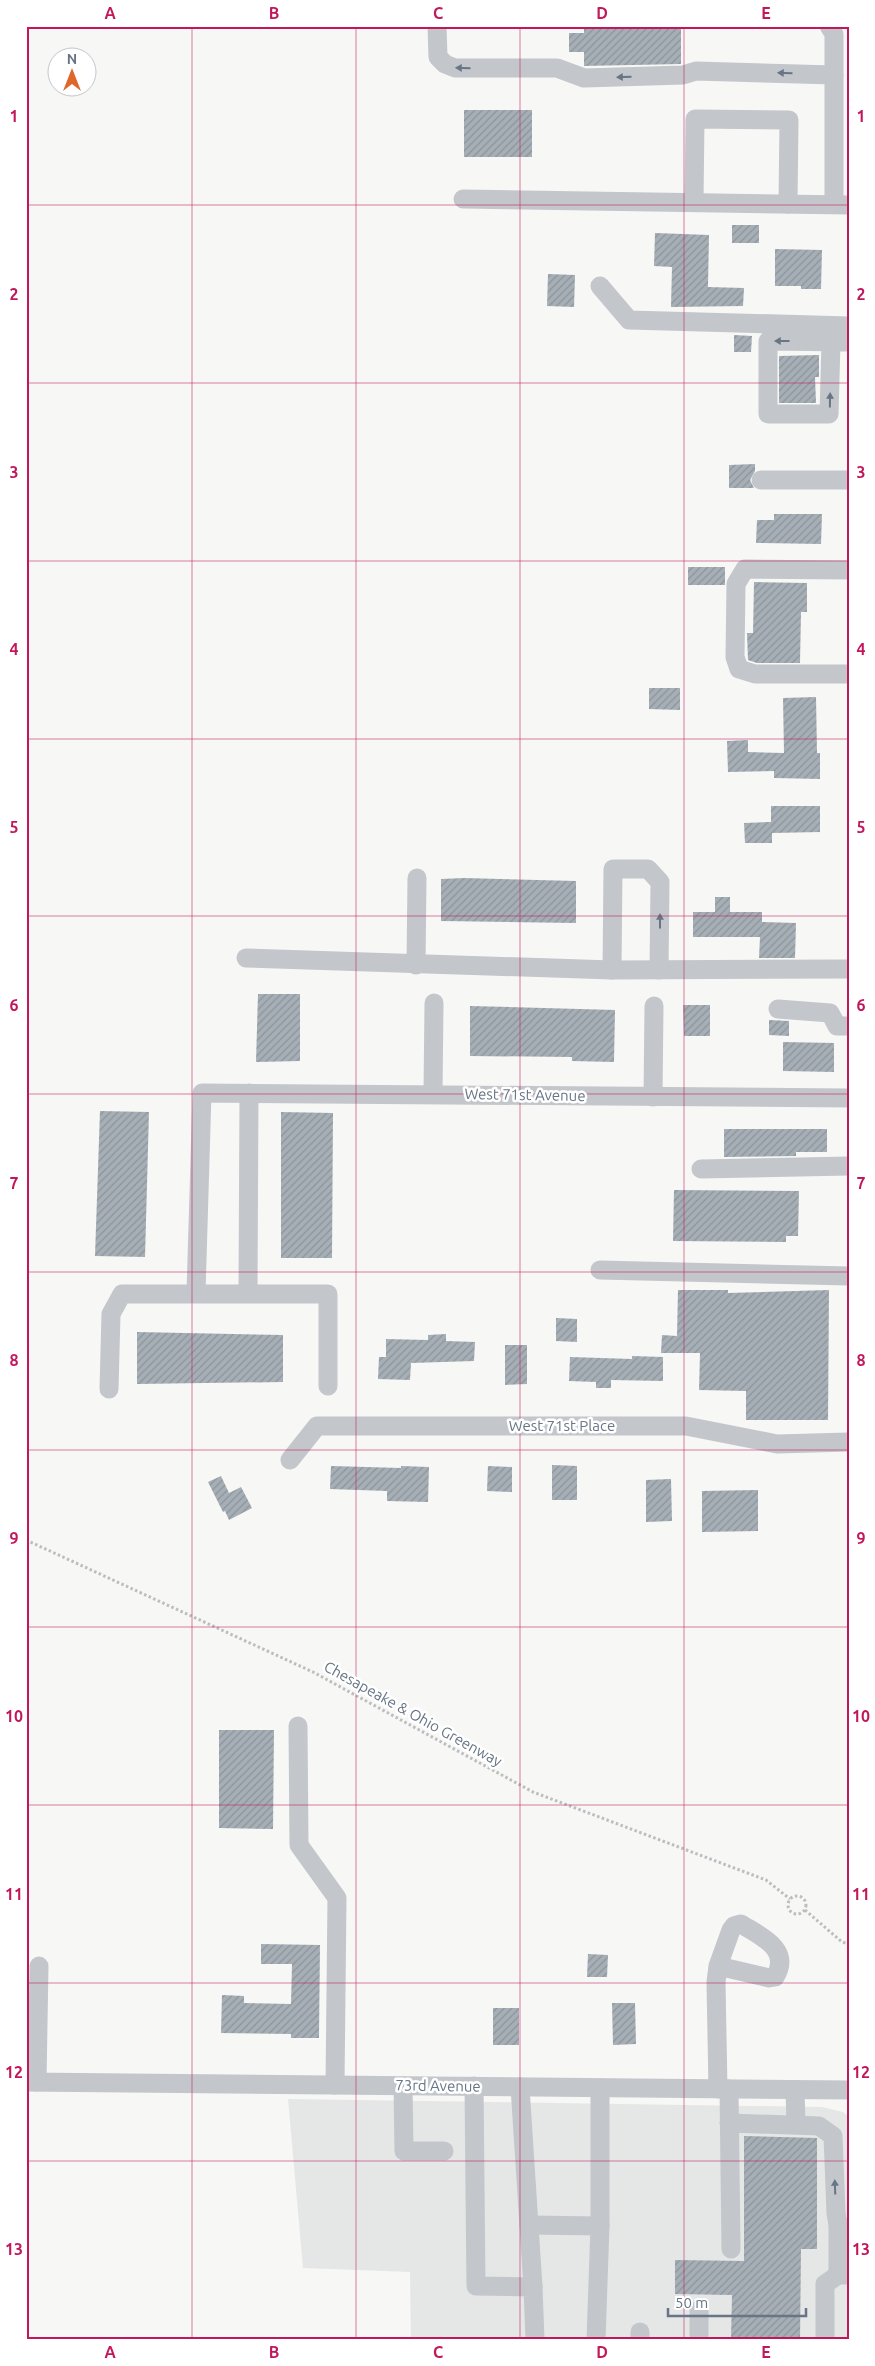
<svg xmlns="http://www.w3.org/2000/svg" width="875" height="2366" font-family="Ubuntu,sans-serif">
  <style>
    .built { fill: #e5e6e6 }
    .building { fill: url(#building-hatch) }
    .lines { fill: none; stroke-linecap: round; stroke-linejoin: round }
    .path { stroke: #bbbdc0; stroke-width: 3; stroke-dasharray: 2.5 2.5; stroke-linecap: butt }
    .minor { stroke: #c3c6ca; stroke-width: 19 }
    .oneway { fill: #677585 }
    .grid { fill: none; stroke: #c2185b; stroke-width: 1; stroke-opacity: 0.55 }
    .labels { text-anchor: middle; stroke-width: 5; stroke-linejoin: round; paint-order: stroke }
    .street-label { font-size: 15px; fill: #677585; stroke: #fff }
    .neatline { fill: none; stroke: #c2185b; stroke-width: 2 }
    .grid-label { font-size: 16px; text-anchor: middle; font-weight: bold; fill: #c2185b }
  </style>
  <defs>
    <pattern id="building-hatch" width="6" height="6" patternUnits="userSpaceOnUse" patternTransform="scale(1.25)"><rect width="6" height="6" fill="#a7afb6"/><path d="M-1 1l2-2M0 6l6-6M5 7l2-2" fill="none" stroke="#8c939a"/></pattern>
  </defs>
  <rect width="100%" height="100%" fill="#f7f7f5"/>
  <path class="built" d="M288 2099 822 2107 843 2112 849 2117V2340H411L410 2272 303 2268Z"/>
  <g class="building">
    <path d="M584 26H681V64L584 66V52H569V33H584Z"/>
    <rect x="464" y="110" width="68" height="47"/>
    <rect x="732" y="225" width="27" height="18"/>
    <path d="M655 233 709 235 708 287 744 288 743 306 671 307 672 267 654 266Z"/>
    <path d="M775 249 822 250 821 289H801V286H775Z"/>
    <path d="M548 274 575 275 574 307 547 306Z"/>
    <path d="M734 335 752 336 751 352H734Z"/>
    <path d="M819 355V377H815L816 403H779V356Z"/>
    <path d="M755 464V471L750 480 754 488H729V465Z"/>
    <path d="M774 514H822L821 544 756 543 757 520H774Z"/>
    <rect x="688" y="567" width="37" height="18"/>
    <path d="M754 582 807 583V612H801L800 663H757L748 660 747 633H753Z"/>
    <path d="M649 688H680V710L649 709Z"/>
    <path d="M816 697 817 753H820V779L774 778V771L728 772 727 741 748 740V752L784 753 783 698Z"/>
    <path d="M771 806H820V832L772 833V843H745L744 823 771 822Z"/>
    <path d="M464 878 576 881V923L441 921V879Z"/>
    <path d="M715 897H730V912H762V922L796 923 795 958H759L760 937H693V912H715Z"/>
    <path d="M258 994H300V1061L256 1062Z"/>
    <path d="M683 1005H710V1036H684Z"/>
    <path d="M470 1006 615 1010 614 1062 572 1061V1057L470 1056Z"/>
    <path d="M769 1020 789 1021V1036L769 1035Z"/>
    <path d="M783 1042 834 1043V1072L783 1071Z"/>
    <path d="M100 1111 149 1112 145 1257 95 1256Z"/>
    <path d="M281 1112 333 1113 332 1258H281Z"/>
    <path d="M724 1129H827V1152H796V1156L724 1157Z"/>
    <path d="M674 1190 799 1191 798 1236H786V1242L673 1241Z"/>
    <path d="M678 1290H728V1293L829 1290 828 1420H746V1391L699 1390 700 1353H661L662 1335 677 1336Z"/>
    <path d="M556 1318 577 1319V1342L556 1341Z"/>
    <path d="M137 1332 283 1335V1382L137 1384Z"/>
    <path d="M446 1334V1341L475 1342 474 1361 411 1363 410 1380 378 1379 379 1357H386V1339L428 1340V1335Z"/>
    <path d="M505 1345H527V1384L505 1385Z"/>
    <path d="M632 1356 663 1357V1381L611 1380V1388H596V1382L569 1381 570 1357 632 1359Z"/>
    <path d="M552 1465 577 1466V1500H552Z"/>
    <path d="M331 1466 401 1468V1466L429 1467 428 1502 387 1501V1491L330 1489Z"/>
    <path d="M488 1466 512 1467V1492L487 1491Z"/>
    <path d="M221 1476 229 1493 241 1487 252 1508 229 1520 225 1511 223 1512 208 1482Z"/>
    <path d="M671 1479 672 1521 646 1522V1480Z"/>
    <path d="M758 1490V1531L702 1532V1491Z"/>
    <path d="M219 1730H274L273 1829 219 1828Z"/>
    <path d="M261 1944 320 1945 319 2038H291V2034L221 2033 222 1995 244 1996V2003L291 2004 292 1964H261Z"/>
    <path d="M588 1954 608 1955 607 1977H587Z"/>
    <path d="M612 2003H635L636 2044 613 2045Z"/>
    <rect x="493" y="2008" width="26" height="37"/>
    <path d="M744 2136 817 2138V2249H801L800 2340H731L732 2295 675 2294V2260L744 2261Z"/>
  </g>
  <g class="lines">
    <g class="path">
      <path d="M26 1540 313 1672 533 1792 766 1880 790 1899"/>
      <circle cx="797" cy="1905" r="9"/>
      <path d="M805 1910 842 1942 849 1944"/>
    </g>
    <g class="minor">
      <path d="M437 26 438 57 445 64 455 68H557L584 78 683 75 696 71 834 75"/>
      <path d="M829 26 834 34V204"/>
      <path d="M463 199 849 205"/>
      <path d="M694 202 695 119 789 120 788 204"/>
      <path d="M600 286 629 320 849 326"/>
      <path d="M831 342 829 414H768V341L849 342"/>
      <path d="M761 480H849"/>
      <path d="M849 570 745 569 736 584 735 657 739 669 755 674H849"/>
      <path d="M246 958 612 970 849 969"/>
      <path d="M416 965 417 878"/>
      <path d="M612 970 613 869H648L660 882 659 970"/>
      <path d="M778 1009 830 1013 837 1026H849"/>
      <path d="M433 1094 434 1003"/>
      <path d="M653 1097 654 1006"/>
      <path d="M701 1169 849 1166"/>
      <path d="M600 1270 849 1276"/>
      <path d="M196 1293 202 1093 849 1098"/>
      <path d="M248 1293 249 1093"/>
      <path d="M109 1389 111 1314 122 1294H328V1386"/>
      <path d="M290 1460 317 1426H686L777 1444 849 1442"/>
      <path d="M298 1726 299 1845 337 1898 335 2085"/>
      <path d="M718 1966 769 1978 775 1977C792 1949 760 1936 741 1924L734 1926 731 1930 718 1966 716 1982 718 2089"/>
      <path d="M26 2082 849 2090"/>
      <path d="M37 2082 39 1966"/>
      <path d="M403 2086 404 2151H444"/>
      <path d="M474 2086 476 2286 533 2287 535 2340"/>
      <path d="M520 2087 533 2287"/>
      <path d="M600 2088V2226"/>
      <path d="M729 2089 731 2249"/>
      <path d="M795 2090 796 2124"/>
      <path d="M729 2123 819 2126 833 2136 836 2213 838 2225 849 2229"/>
      <path d="M529 2225 600 2226 596 2340"/>
      <path d="M838 2275V2225"/>
      <path d="M699 2310V2340"/>
      <path d="M640 2332V2340"/>
      <path d="M825 2340V2284L838 2275H849"/>
    </g>
  </g>
  <defs><path id="oneway-solid" d="M-6-.8H1V-3.2L6.5 0L1 3.2V.8H-6Z" transform="scale(1.25)"/></defs>
  <g class="oneway">
    <use href="#oneway-solid" transform="translate(463 68) rotate(-179)"/>
    <use href="#oneway-solid" transform="translate(785 73) rotate(-178)"/>
    <use href="#oneway-solid" transform="translate(624 77) rotate(179)"/>
    <use href="#oneway-solid" transform="translate(782 341) rotate(-180)"/>
    <use href="#oneway-solid" transform="translate(830 400) rotate(-89)"/>
    <use href="#oneway-solid" transform="translate(660 921) rotate(-90)"/>
    <use href="#oneway-solid" transform="translate(835 2187) rotate(-92)"/>
  </g>
  <path class="grid" d="M192 26V2340M356 26V2340M520 26V2340M684 26V2340M26 205H849M26 383H849M26 561H849M26 739H849M26 916H849M26 1094H849M26 1272H849M26 1450H849M26 1627H849M26 1805H849M26 1983H849M26 2161H849"/>
  <g class="labels">
    <g class="street-label">
      <text transform="translate(525 1095) rotate(1)" y="5">West 71st Avenue</text>
      <text x="562" y="1431">West 71st Place</text>
      <text transform="translate(413 1714) rotate(29)" y="5">Chesapeake &amp; Ohio Greenway</text>
      <text transform="translate(438 2086) rotate(1)" y="5">73rd Avenue</text>
    </g>
  </g>
  <rect width="875" height="2366" fill="none" stroke="#ffffff" stroke-width="55"/>
  <g transform="translate(72 72)"><circle r="24" fill="#ffffff" stroke="#c2c8ce"/>
  <path d="M0-4L9 19L0 12L-9 19Z" fill="#e0672c"/>
  <text y="-8" font-size="14" font-weight="bold" text-anchor="middle" fill="#677585">N</text>
  </g>
  <path d="M668 2308v8h138v-8" fill="none" stroke="#677585" stroke-width="2.5"/>
  <text x="675" y="2308" font-size="15" fill="#677585" stroke="#ffffff" stroke-width="4" paint-order="stroke">50 m</text>
  <rect x="28" y="28" width="820" height="2310" class="neatline"/>
  <g class="grid-label">
    <text x="110" y="19">A</text>
    <text x="274" y="19">B</text>
    <text x="438" y="19">C</text>
    <text x="602" y="19">D</text>
    <text x="766" y="19">E</text>
    <text x="14" y="122">1</text>
    <text x="861" y="122">1</text>
    <text x="14" y="300">2</text>
    <text x="861" y="300">2</text>
    <text x="14" y="478">3</text>
    <text x="861" y="478">3</text>
    <text x="14" y="655">4</text>
    <text x="861" y="655">4</text>
    <text x="14" y="833">5</text>
    <text x="861" y="833">5</text>
    <text x="14" y="1011">6</text>
    <text x="861" y="1011">6</text>
    <text x="14" y="1189">7</text>
    <text x="861" y="1189">7</text>
    <text x="14" y="1366">8</text>
    <text x="861" y="1366">8</text>
    <text x="14" y="1544">9</text>
    <text x="861" y="1544">9</text>
    <text x="14" y="1722">10</text>
    <text x="861" y="1722">10</text>
    <text x="14" y="1900">11</text>
    <text x="861" y="1900">11</text>
    <text x="14" y="2078">12</text>
    <text x="861" y="2078">12</text>
    <text x="14" y="2255">13</text>
    <text x="861" y="2255">13</text>
    <text x="110" y="2358">A</text>
    <text x="274" y="2358">B</text>
    <text x="438" y="2358">C</text>
    <text x="602" y="2358">D</text>
    <text x="766" y="2358">E</text>
  </g>
</svg>
